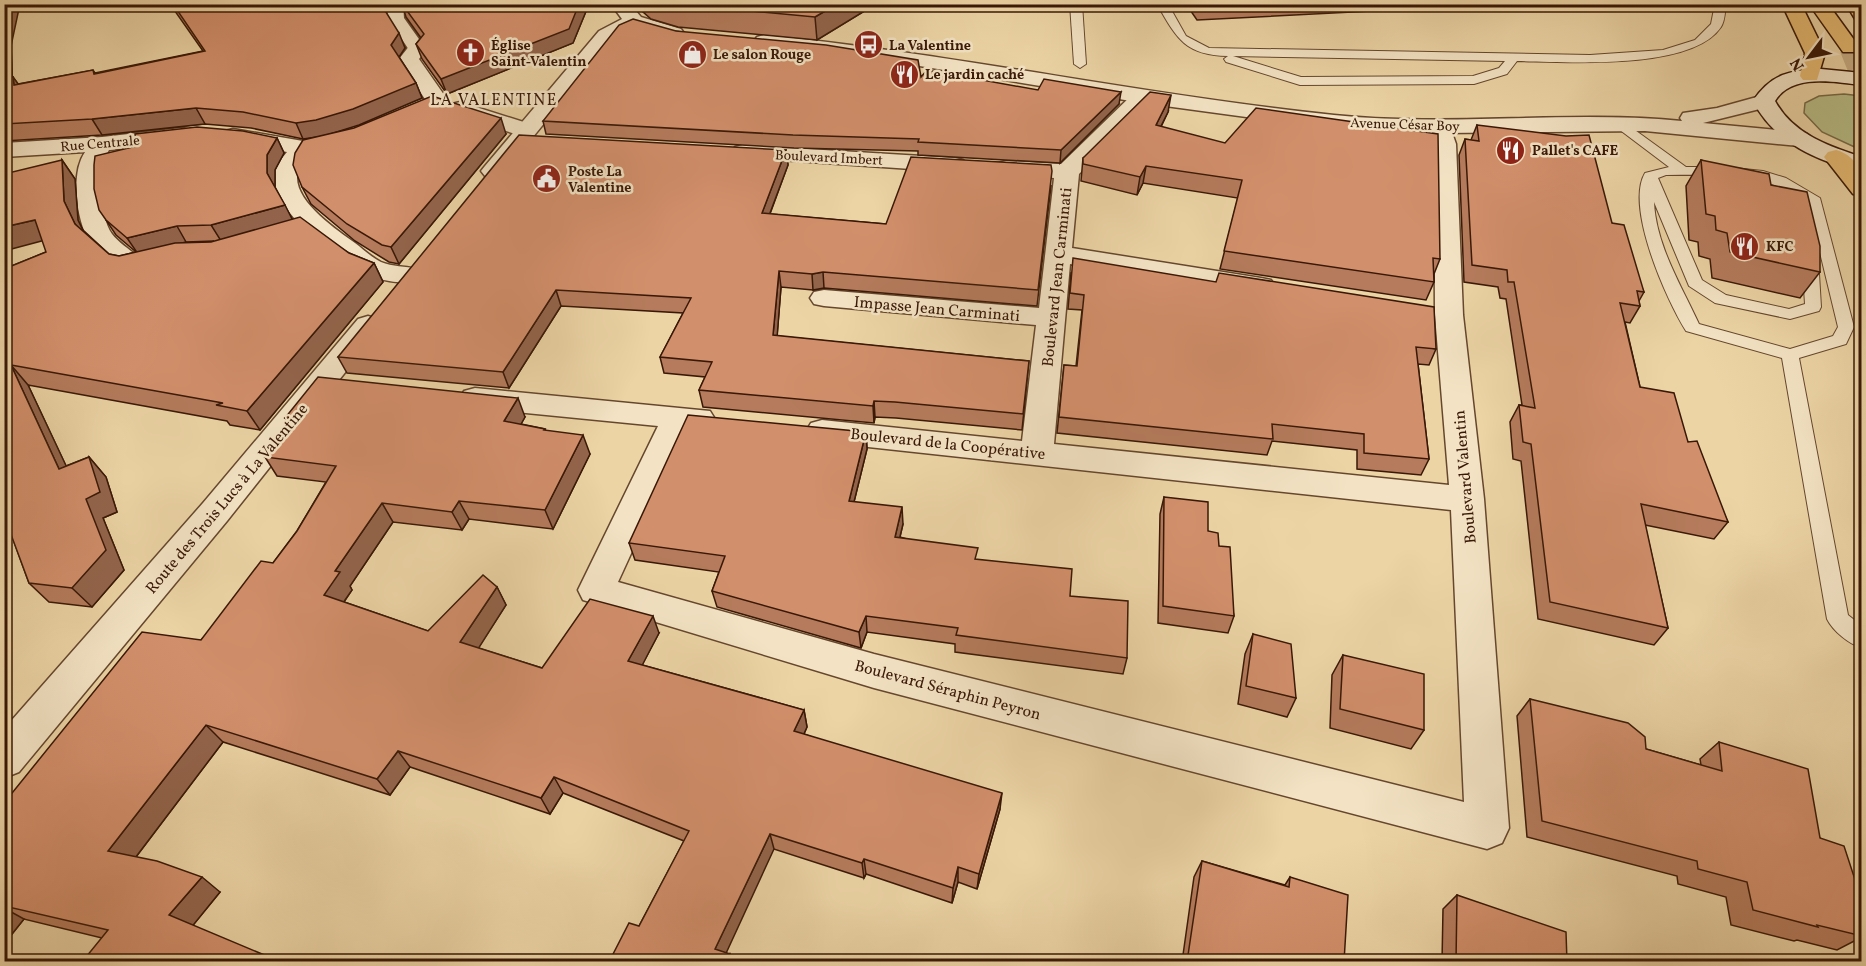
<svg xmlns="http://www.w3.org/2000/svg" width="1866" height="966" font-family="Vollkorn,serif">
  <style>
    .green { fill: #b7bd87; stroke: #786a47; stroke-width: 1.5 }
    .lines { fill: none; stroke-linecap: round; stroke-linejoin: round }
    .primary-tunnel { stroke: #c8ae85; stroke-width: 21; stroke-dasharray: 21 10; stroke-linecap: butt }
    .service-casing { stroke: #66472e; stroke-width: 2 }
    .pedestrian-casing { stroke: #66472e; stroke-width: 4 }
    .minor-casing { stroke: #66472e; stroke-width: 3 }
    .tertiary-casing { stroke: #66472e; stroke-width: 3 }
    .secondary-casing { stroke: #391807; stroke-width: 3 }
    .primary-casing { stroke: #391807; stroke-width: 3 }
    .service { fill: #f3e3c4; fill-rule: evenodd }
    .pedestrian { fill: #f3e3c4; fill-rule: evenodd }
    .minor { fill: #f3e3c4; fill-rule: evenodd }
    .tertiary { fill: #f3e3c4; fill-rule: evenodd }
    .secondary { fill: #f3e3c4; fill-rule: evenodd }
    .primary { fill: #e6ba72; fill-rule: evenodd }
    .wall { fill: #b57b5c; stroke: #391807; stroke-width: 1.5; fill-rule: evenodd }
    .shaded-wall { fill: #93644b; stroke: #391807; stroke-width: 1.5 }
    .building { fill: #d28f6b; stroke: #391807; stroke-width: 1.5 }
    .labels { text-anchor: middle; stroke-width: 5; stroke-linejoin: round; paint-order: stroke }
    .far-poi-label { font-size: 14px; font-weight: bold; fill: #391807; stroke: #f3e3c4; text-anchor: start }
    .far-street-label { font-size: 14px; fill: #391807; stroke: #f3e3c4 }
    .far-quarter-label { font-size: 16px; letter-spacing: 1.5px; fill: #391807; stroke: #f3e3c4 }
    .street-label { font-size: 16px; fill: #391807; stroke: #f3e3c4 }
  </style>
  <rect width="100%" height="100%" fill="#ecd4a5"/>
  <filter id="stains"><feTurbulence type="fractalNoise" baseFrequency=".00333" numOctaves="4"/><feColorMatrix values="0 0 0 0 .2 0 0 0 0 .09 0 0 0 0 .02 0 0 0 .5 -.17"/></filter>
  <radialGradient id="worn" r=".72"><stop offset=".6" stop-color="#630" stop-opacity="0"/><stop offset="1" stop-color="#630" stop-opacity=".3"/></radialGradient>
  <path class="green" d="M1844 94 1861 96V150L1822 132 1804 113 1805 103 1819 96Z"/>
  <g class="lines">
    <path class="primary-tunnel" d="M1850 48 1862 78"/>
    <defs>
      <g id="service">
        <path d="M1070 4H1082L1086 64 1080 68 1074 64Z"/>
        <path d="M1157 4H1168L1186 36 1209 48 1590 55 1663 50 1695 40 1711 24 1715 4H1726C1725 11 1725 21 1721 27 1692 71 1565 62 1517 61L1507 74 1474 84 1300 85 1226 62 1224 59 1228 56C1185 55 1177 39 1157 4ZM1233 56 1505 61 1499 68 1473 76 1301 77Z"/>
        <path d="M1621 120 1686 167H1724L1763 171 1786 178 1820 198 1854 327 1846 344 1799 358 1848 615 1862 626V648C1849 644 1833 631 1827 619L1782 358 1686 331C1666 299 1625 207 1645 173L1669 167 1616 127 1614 124ZM1666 175C1716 175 1765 171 1808 203L1838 327 1833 336 1790 349 1699 324C1681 285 1656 245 1654 202L1689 286 1715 303 1790 319 1819 311 1821 307 1818 257 1810 252 1802 257 1805 304 1789 309 1726 295 1702 280 1658 178Z"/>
      </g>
      <path id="pedestrian" d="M387 4H403L404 18 426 49 423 53H411L388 18Z"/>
      <g id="minor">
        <path d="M417 43 424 45 427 49 419 59 449 102 446 107H430L399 59 410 45Z"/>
        <path d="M1143 91 1151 92 1154 97 1151 102 1079 174 1072 248 1261 278 1271 280 1275 286 1271 292 1261 294 1070 264 1054 444 1449 485 1435 315 1434 144 1429 126 1432 121H1448L1456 144 1463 315 1484 499 1509 828 1502 843 1487 849 874 688 583 600 578 590 658 426 475 408 464 405 460 398 464 391 475 388 710 411 715 419 710 427 688 429 618 582 874 654 1464 802 1451 510 822 442 811 439 806 431 811 423 822 420 1022 441 1036 325 824 306 814 304 810 298 814 292 824 290 1039 308 1054 178 998 173 994 168 998 163 1006 161 1061 164 1135 92Z"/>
        <path d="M460 102 533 125 536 130 533 135 525 137 452 114 449 109 452 104Z"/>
        <path d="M182 128 190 130 193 135 190 140 109 150C98 167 99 217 112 234 118 242 129 249 137 256L162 251 171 253 175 259 171 265C158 268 138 276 126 271 114 268 93 248 87 237 76 216 71 172 85 152L4 157V143L102 137Z"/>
        <path d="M233 129 303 141 342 133 350 135 353 140 350 145C339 148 318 148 310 155 270 186 333 227 355 243 363 249 371 257 381 262 392 267 406 266 417 269L421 275 417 281C401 285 378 280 363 273 337 261 271 208 274 177 275 167 281 159 287 152L225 141 222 136 225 131Z"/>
        <path d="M743 145 955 158 963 160 967 165 963 170 955 172 735 157 731 152 735 147Z"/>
      </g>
      <g id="tertiary">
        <path d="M611 4H630L641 17 681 29 684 33 674 39 636 28 613 39 501 176H485L481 171 485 166 599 31 622 19Z"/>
        <path d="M764 35C955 54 1143 95 1334 115 1450 127 1567 110 1682 121L1680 118 1683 113 1717 108 1764 95 1772 96 1775 101 1772 106 1703 123 1799 132 1807 134 1810 139 1807 144 1799 146 1645 131 1440 133 1336 129 1143 103 865 57 757 45 754 41 757 37Z"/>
        <path d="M368 316 378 319 382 325 378 331 227 521 19 772 4 778V729L203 503 358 319Z"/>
      </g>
      <path id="secondary" d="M1821 69 1862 73V85C1834 82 1792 73 1775 101 1793 134 1828 146 1862 157V172C1817 161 1775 143 1753 101 1771 74 1790 70 1821 69Z"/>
      <g id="primary">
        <path d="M1782 4H1801L1825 53 1817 80H1803L1800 76 1805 53Z"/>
        <path d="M1809 4H1828L1860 48 1857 52H1843Z"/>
        <path d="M1846 4H1862V21L1855 19Z"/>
        <path d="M1836 150C1859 156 1862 176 1862 196L1853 194 1824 157 1828 152Z"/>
      </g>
    </defs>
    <use href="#service" class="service-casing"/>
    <use href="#pedestrian" class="pedestrian-casing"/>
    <use href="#minor" class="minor-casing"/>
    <use href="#tertiary" class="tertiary-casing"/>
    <use href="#secondary" class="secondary-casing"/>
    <use href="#primary" class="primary-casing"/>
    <use href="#service" class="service"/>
    <use href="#pedestrian" class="pedestrian"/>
    <use href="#minor" class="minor"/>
    <use href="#tertiary" class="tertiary"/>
    <use href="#secondary" class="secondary"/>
    <use href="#primary" class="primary"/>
  </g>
  <g class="wall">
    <path d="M4 4 11 46 12 77H13L18 84 93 70 95 73 203 51 170 4H385V12L405 48 399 57 416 83 422 98 339 131 506 134 399 264 389 262 355 241 311 204 302 187 313 137 303 139 251 128 205 124 102 135 4 141Z"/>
    <path d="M402 4H589L573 43 447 94 422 59 416 44 421 38 406 17Z"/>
    <path d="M641 4H876L817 40 678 27 651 19 642 11Z"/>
    <path d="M1186 4H1508L1197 20Z"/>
    <path d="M676 31 921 77 1119 104 1060 163 918 155V151L794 148 546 134 543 121Z"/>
    <path d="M1168 112 1161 127 1440 259 1434 274V282L1426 300 1220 269 1238 198 1143 183 1137 195 1081 181 1083 158Z"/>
    <path d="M1477 125 1612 223 1644 292 1639 301 1640 306 1630 323 1625 322 1640 387 1688 442 1728 522 1714 539 1645 525 1668 628 1654 645 1538 619 1521 461 1513 459 1510 422 1519 405H1522L1506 299 1500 298 1498 287 1464 282 1459 155 1465 139 1471 140Z"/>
    <path d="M277 138 284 153 275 170V187L292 219 349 253 374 263 383 282 260 430 230 425 227 421 28 385 66 466 89 457 106 477 117 512 103 518 124 570 92 607 49 602 29 583 13 539 4 269 46 252 62 160 75 179 78 220 83 230 109 254 119 256 136 252 116 235 106 220ZM214 241 211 242 183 243 186 242Z"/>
    <path d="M786 150 788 165 770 214 886 224 1051 186 1037 306 824 288 813 290 781 287 777 336 1029 361 1022 430 896 418 875 417 874 423 703 407 699 390 705 377 664 373 660 357 683 313 561 306 509 388 347 373 338 357Z"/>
    <path d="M1701 160 1771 185 1820 272 1800 298 1712 278 1710 259 1699 256 1698 242 1689 240 1686 186Z"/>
    <path d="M1071 273 1436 349 1429 365 1418 364 1429 459 1421 475 1357 469V450L1272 441 1267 455 1057 433 1064 365 1076 366 1082 310 1068 309Z"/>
    <path d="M525 417 521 424 545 429 546 431 590 454 553 529 469 519 462 530 393 522 350 586 352 590 344 602 428 631 497 587 506 605 478 648 542 668 659 633 642 665 804 710 807 727 804 734 1000 809 977 889 958 882 952 903 866 874 864 878 774 849 639 926 684 841 563 793 550 814 410 767 390 795 223 742 136 857 220 892 193 925 102 938 24 919 4 944V803L201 640 273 563 297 531 326 482 277 476 265 457 290 426 285 418Z"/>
    <path d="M866 432 867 449 854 502 903 524 900 537 977 560 1070 596 1127 658 1123 674 955 652V644L867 632 861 648 717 607 712 591 719 572 635 560 629 543Z"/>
    <path d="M1164 497 1208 531 1219 546 1234 616 1228 633 1158 623 1160 514Z"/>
    <path d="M1253 634 1296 698 1287 717 1238 704 1245 654Z"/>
    <path d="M1343 655 1424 730 1411 749 1330 728 1332 675Z"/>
    <path d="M1530 699 1646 749 1701 765 1700 759 1719 742 1820 838 1862 901V914L1857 917 1862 933V937L1837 950 1797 940 1794 941 1731 925 1726 897 1678 884 1677 876 1527 837 1517 716Z"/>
    <path d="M1202 861 1285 885 1290 877 1344 962H1182L1194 877Z"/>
    <path d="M1457 895 1567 962H1442L1443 909Z"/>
  </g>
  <g class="shaded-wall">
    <path d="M8 4H20L11 46 13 94 4 82V18Z"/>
    <path d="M381 4H385L386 19Z"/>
    <path d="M579 4H589L573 43 447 94 441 79Z"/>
    <path d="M837 4H876L817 40 815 17Z"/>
    <path d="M399 33 405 48 397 60 391 45Z"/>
    <path d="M13 77 24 92 14 85Z"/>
    <path d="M416 83 422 98 359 125 324 136 303 139 296 123Z"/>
    <path d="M1121 92 1119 104 1060 163 1061 150Z"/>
    <path d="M1171 95 1168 112 1153 142 1156 125Z"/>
    <path d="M196 108 205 124 102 135 92 119Z"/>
    <path d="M501 118 506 134 399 264 391 247Z"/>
    <path d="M277 138 284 153 275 170V188L267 173V155Z"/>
    <path d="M786 150 788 165 764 229 762 213Z"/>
    <path d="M62 160 75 179 78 220 89 243 75 224 64 201Z"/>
    <path d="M1146 166 1143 183 1137 195 1140 177Z"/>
    <path d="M285 205 293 221 221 241 211 225Z"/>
    <path d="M35 220 49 239 4 251V227Z"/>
    <path d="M177 226 186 242 138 254 127 238Z"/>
    <path d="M374 263 383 282 260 430 247 411Z"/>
    <path d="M779 271 781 287 776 351 773 335Z"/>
    <path d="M823 272 824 288 813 290 812 274Z"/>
    <path d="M556 290 561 306 509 388 503 372Z"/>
    <path d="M11 365 28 385 77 489 59 469Z"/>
    <path d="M518 398 525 417 512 440 504 421Z"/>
    <path d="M874 401 875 417 874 423 873 406Z"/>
    <path d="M866 432 867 449 850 518 849 501Z"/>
    <path d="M583 435 590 454 553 529 545 510Z"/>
    <path d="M89 457 106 477 117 512 103 518 124 570 92 607 72 588 86 499Z"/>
    <path d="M459 501 469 519 462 530 452 512Z"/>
    <path d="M382 503 393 522 350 586 352 590 336 613 324 595 335 571Z"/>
    <path d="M902 507 903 524 896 553 895 537Z"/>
    <path d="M9 529 24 550 4 531V530Z"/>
    <path d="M497 587 506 605 471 660 460 642Z"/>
    <path d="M653 616 659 633 635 679 628 661Z"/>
    <path d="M866 616 867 632 861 648 859 632Z"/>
    <path d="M804 710 807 727 798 747 794 731Z"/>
    <path d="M206 725 223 742 129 866 108 851Z"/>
    <path d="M398 751 410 767 390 795 377 779Z"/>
    <path d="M554 777 563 793 550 814 541 798Z"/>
    <path d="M1002 793 1000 809 977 889 979 874Z"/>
    <path d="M770 834 774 849 722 962 715 949Z"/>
    <path d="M864 859 866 874 864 878 862 863Z"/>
    <path d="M958 867V882L952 903 953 888Z"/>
    <path d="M202 877 220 892 190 929 169 915Z"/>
    <path d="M4 908 24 919 4 944Z"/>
    <path d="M730 954 733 962H727Z"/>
  </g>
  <g class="building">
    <path d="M4 4H8L4 18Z"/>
    <path d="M173 4H381L399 33 391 45 416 83 353 109 316 120 296 123 243 112 196 108 92 119 4 124V79L13 77 14 85 93 70 94 74 205 51Z"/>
    <path d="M402 4H579L569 29 441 79 416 44 424 34Z"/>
    <path d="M674 4H837L815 17Z"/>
    <path d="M633 19 676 31 826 45 918 60 921 77 927 70 1038 90 1044 79 1121 92 1061 150 918 142 919 139 793 135 543 121 619 25Z"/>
    <path d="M1150 92 1171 95 1156 125 1225 143 1256 108 1438 134 1440 259 1433 258 1434 282 1224 251 1242 180 1146 166 1140 177 1083 164V158Z"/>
    <path d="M432 96 501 118 391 247 382 245 347 224 302 187 293 165 295 153 303 140 354 128Z"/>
    <path d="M1477 125 1566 136 1589 135 1612 223 1624 225 1644 292 1637 291 1640 306 1620 303 1640 387 1674 393 1688 442 1697 441 1728 522 1641 504 1668 628 1550 602 1531 444 1523 442 1519 405 1535 408 1514 282H1508L1507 270 1472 265 1465 139 1479 141Z"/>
    <path d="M197 127 243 131 277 138 267 155V173L285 205 211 225 177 226 127 238 106 220 99 210 94 189V165L95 156 137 146 135 134Z"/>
    <path d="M519 135 786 150 762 213 886 224 911 157 1051 165 1052 171 1038 290 823 272 812 274 779 271 773 335 1029 361 1023 414 895 402 874 401 873 406 699 390 712 362 660 357 691 298 556 290 503 372 338 357Z"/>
    <path d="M62 160 64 201 75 224 109 254 119 256 175 243 211 242 300 217 349 253 374 263 247 411 216 405 223 403 11 365 59 469 89 457 100 492 86 499 106 550 72 588 29 583 9 529 4 530V269L46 252 35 220 4 227V174Z"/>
    <path d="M1701 160 1769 174 1771 185 1807 192 1820 246V272L1730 252 1727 233 1716 230 1715 216 1706 214Z"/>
    <path d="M1073 258 1216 282 1219 273 1434 307 1436 349 1416 347 1429 459 1364 453V434L1272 424 1273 439 1059 417 1064 365 1077 366 1084 295 1070 293Z"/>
    <path d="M318 377 518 398 504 421 545 429 544 430 583 435 545 510 459 501 452 512 382 503 335 571 340 572 324 595 428 631 483 575 497 587 460 642 542 668 590 599 653 616 628 661 804 710 794 731 1002 793 979 874 958 867 953 888 864 859 862 863 770 834 715 949 730 954 727 962H609L629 923 639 926 689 831 554 777 541 798 398 751 377 779 206 725 108 851 157 861 202 877 169 915 281 962H82L108 930 4 906V803L142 632 201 640 261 561 273 563 297 531 336 466 265 457 295 420 285 418Z"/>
    <path d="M688 415 866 432 849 501 902 507 895 537 978 548 975 559 1072 569 1070 596 1128 601 1127 658 956 635 958 628 866 616 859 632 712 591 725 556 629 543Z"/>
    <path d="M1164 497 1208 502V531L1218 533 1219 546 1230 547 1234 616 1163 606Z"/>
    <path d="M1253 634 1291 644 1296 698 1246 686Z"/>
    <path d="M1343 655 1424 674V730L1340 709Z"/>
    <path d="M1530 699 1628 723 1645 737 1646 749 1722 771 1719 742 1808 769 1820 838 1844 846 1862 901V911L1855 910 1862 936 1817 925 1818 927 1753 910 1747 882 1698 869 1697 861 1542 821Z"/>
    <path d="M1202 861 1289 887 1290 877 1348 895 1344 962H1187Z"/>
    <path d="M1457 895 1566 932 1567 962H1456Z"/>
  </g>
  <defs>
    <symbol id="bus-disc" viewBox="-11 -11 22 22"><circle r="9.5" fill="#8f2418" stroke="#f3e3c4"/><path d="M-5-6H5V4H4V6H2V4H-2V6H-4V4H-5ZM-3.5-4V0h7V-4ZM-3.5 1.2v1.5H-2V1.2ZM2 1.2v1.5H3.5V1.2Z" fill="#fff"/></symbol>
    <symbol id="church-disc" viewBox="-11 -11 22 22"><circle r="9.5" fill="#8f2418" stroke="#f3e3c4"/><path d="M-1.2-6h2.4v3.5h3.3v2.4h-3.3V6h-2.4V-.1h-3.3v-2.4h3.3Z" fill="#fff"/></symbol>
    <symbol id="shop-disc" viewBox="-11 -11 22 22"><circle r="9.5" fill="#8f2418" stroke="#f3e3c4"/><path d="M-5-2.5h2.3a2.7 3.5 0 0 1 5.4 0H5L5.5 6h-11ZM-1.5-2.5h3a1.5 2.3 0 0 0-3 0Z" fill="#fff"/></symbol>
    <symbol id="restaurant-disc" viewBox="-11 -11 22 22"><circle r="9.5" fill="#8f2418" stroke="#f3e3c4"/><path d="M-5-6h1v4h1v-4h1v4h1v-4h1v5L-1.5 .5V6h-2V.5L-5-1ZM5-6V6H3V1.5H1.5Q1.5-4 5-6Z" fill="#fff"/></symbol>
    <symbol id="civic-disc" viewBox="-11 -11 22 22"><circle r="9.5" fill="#8f2418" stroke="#f3e3c4"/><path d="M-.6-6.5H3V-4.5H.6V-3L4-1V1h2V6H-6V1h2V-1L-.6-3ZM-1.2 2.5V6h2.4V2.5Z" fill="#fff"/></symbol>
  </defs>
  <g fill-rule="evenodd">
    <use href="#bus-disc" x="852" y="28" width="33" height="33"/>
    <use href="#church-disc" x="454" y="36" width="33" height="33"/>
    <use href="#shop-disc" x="676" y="38" width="33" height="33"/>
    <use href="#restaurant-disc" x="888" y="58" width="33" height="33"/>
    <use href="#restaurant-disc" x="1494" y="134" width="33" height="33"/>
    <use href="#civic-disc" x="530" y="162" width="33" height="33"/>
    <use href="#restaurant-disc" x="1728" y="230" width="33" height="33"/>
  </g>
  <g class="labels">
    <g class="far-poi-label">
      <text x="491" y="50">Église<tspan x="491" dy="16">Saint-Valentin</tspan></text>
      <text x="889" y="50">La Valentine</text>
      <text x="713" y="59">Le salon Rouge</text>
      <text x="925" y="79">Le jardin caché</text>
      <text x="1532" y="155">Pallet's CAFE</text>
      <text x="568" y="176">Poste La<tspan x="568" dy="16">Valentine</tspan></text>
      <text x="1766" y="251">KFC</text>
    </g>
    <g class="far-street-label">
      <text transform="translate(1405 124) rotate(2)" y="5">Avenue César Boy</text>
      <text transform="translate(100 143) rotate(-5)" y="5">Rue Centrale</text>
      <text transform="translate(829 157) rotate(3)" y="5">Boulevard Imbert</text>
    </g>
    <g class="far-quarter-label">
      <text x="494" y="105">LA VALENTINE</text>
    </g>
    <g class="street-label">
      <text transform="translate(1056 277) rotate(-84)" y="6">Boulevard Jean Carminati</text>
      <text transform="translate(937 308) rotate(5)" y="6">Impasse Jean Carminati</text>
      <text transform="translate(948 443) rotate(6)" y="6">Boulevard de la Coopérative</text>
      <text transform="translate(1464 477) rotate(-95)" y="6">Boulevard Valentin</text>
      <text transform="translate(226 498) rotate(-50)" y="6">Route des Trois Lucs à La Valentine</text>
      <text transform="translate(948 689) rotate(15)" y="6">Boulevard Séraphin Peyron</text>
    </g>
  </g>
  <rect width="1866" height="966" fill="none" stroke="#ecd4a5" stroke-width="24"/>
  <rect x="6" y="6" width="1854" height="954" fill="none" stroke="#391807" stroke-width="3"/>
  <rect x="12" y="12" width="1842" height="942" fill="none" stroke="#391807" stroke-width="1.5"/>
  <g transform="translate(1809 57) rotate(238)" stroke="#f3e3c4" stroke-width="4.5" paint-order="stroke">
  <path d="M0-4.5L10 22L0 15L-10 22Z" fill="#391807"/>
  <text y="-9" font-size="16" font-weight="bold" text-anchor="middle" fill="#391807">N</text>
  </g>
  <rect width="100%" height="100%" filter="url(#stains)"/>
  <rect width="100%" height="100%" fill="url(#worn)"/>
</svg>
